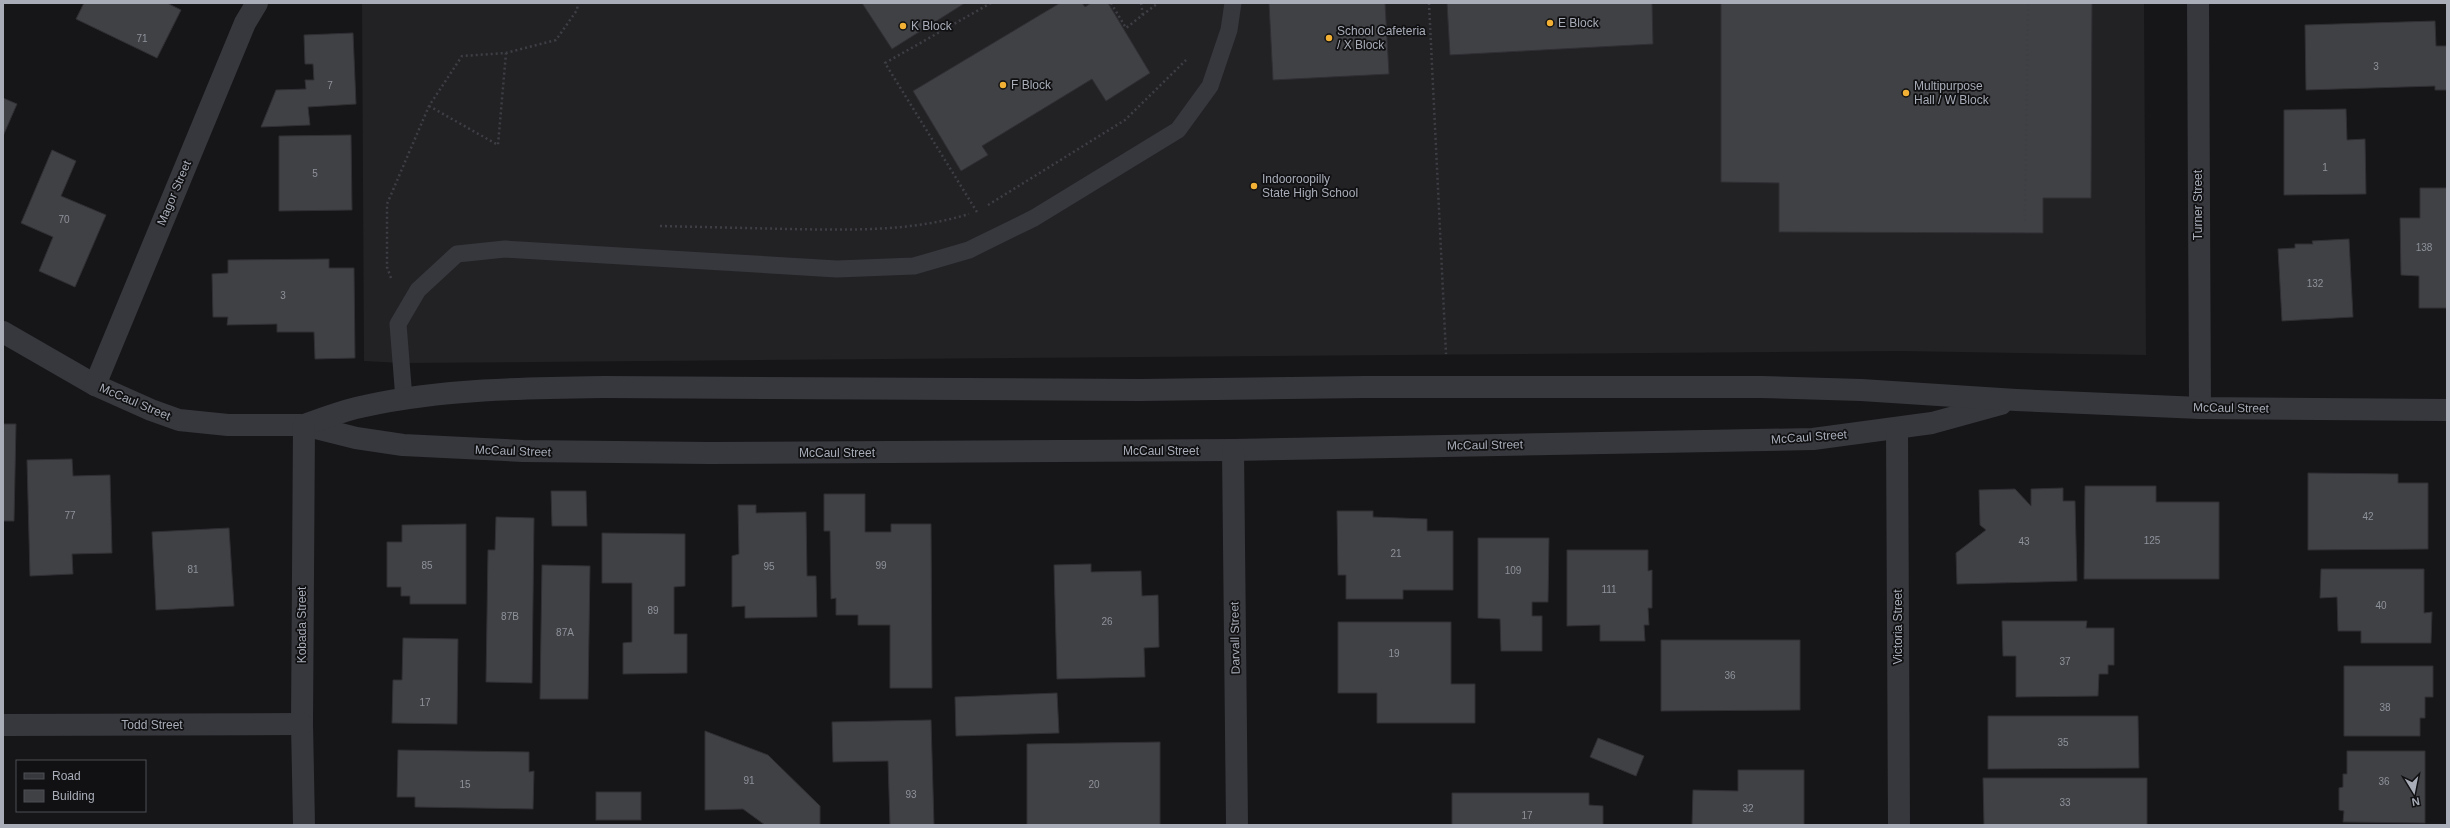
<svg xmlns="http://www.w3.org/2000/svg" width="2450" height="828" font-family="Helvetica,sans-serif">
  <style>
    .built { fill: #222225 }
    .building { fill: #404145; stroke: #303034 }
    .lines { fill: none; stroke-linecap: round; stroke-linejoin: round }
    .path { stroke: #3d3f44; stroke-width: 2.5; stroke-dasharray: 2 3; stroke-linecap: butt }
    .lane { stroke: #37383d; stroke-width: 17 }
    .street { stroke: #37383d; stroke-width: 22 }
    .poi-dot { fill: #f2b134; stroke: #111113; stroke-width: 1.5 }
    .labels { text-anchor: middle; stroke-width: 3.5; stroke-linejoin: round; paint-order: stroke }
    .number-label { font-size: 10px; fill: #8e929b }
    .poi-label { font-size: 12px; fill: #a8adb8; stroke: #111113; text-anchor: start }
    .street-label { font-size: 12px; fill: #a8adb8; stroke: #111113 }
  </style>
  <rect width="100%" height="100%" fill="#161618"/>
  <path class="built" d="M362 3H2144L2146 355 1900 351 401 363 364 361Z"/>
  <g class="building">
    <path d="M84 3H167L181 10 157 58 76 19Z"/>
    <path d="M862 3H965L892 49Z"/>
    <path d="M1060 3H1082L1085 7 1091 3H1108L1150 73 1106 101 1092 79 982 146 988 155 961 171 913 91Z"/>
    <path d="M1269 3H1385L1389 74 1273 80Z"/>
    <path d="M1447 3H1652L1653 44 1450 55Z"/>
    <path d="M1721 3H2092L2091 198H2043V233L1779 232V183L1721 182Z"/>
    <path d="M2435 21 2436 46H2447V90H2435V86L2306 90 2305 25Z"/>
    <path d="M353 33 356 104 308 107 310 125 261 127 276 90 306 89 305 80H314L313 64H305L304 35Z"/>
    <path d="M3 98 17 104 3 136Z"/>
    <path d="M2346 109 2347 140 2365 139 2366 194 2284 195V110Z"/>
    <path d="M351 135 352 210 279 211V136Z"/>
    <path d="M52 150 76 161 61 196 106 215 75 287 39 271 53 237 21 223Z"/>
    <path d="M2420 188H2447V308H2419V276L2401 275 2400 218H2420Z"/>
    <path d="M2349 239 2353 317 2282 321 2278 249 2295 248V244H2313L2312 241Z"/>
    <path d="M329 259V268H354L355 358 315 359 314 332H277V324L227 325 228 317H213L212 274 228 273V260Z"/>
    <path d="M3 424H16L14 521H3Z"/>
    <path d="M72 459 73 476 110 475 112 553 72 554 73 574 30 576 27 460Z"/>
    <path d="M2308 473 2398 474V483H2428V549L2308 550Z"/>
    <path d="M2085 486H2156V502H2219V579H2084Z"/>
    <path d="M2063 488V501H2075L2077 581 1957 584 1956 553 1986 530 1980 525 1979 490 2015 489 2031 506V489Z"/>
    <path d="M551 491H586L587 526H552Z"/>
    <path d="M824 494H865V532H891V524H931L932 688H890V625H858V615H836V598L831 599 830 531H824Z"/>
    <path d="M738 505H756V513L806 512 807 576H816L817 617 745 618V606L732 607V556L739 554Z"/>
    <path d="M1337 511H1373V517L1427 519V531H1453V590H1403V599H1346V575H1338Z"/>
    <path d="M496 517 534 518 532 683 486 682 488 550H495Z"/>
    <path d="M466 524V604H410V596H401V587H387V542H402V525Z"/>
    <path d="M229 528 234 606 156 610 152 532Z"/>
    <path d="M602 533 685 534V586L674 587V634H687V673L623 674V643L632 642V583H602Z"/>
    <path d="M1478 538H1549L1548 602H1532V616H1542V651H1501L1500 619 1478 618Z"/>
    <path d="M1567 550H1648V571L1652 570V608H1648L1649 625H1644L1645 641H1600V625L1567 626Z"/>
    <path d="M1091 564V572L1141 571 1142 596 1158 595 1159 647 1144 648 1145 677 1057 679 1054 565Z"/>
    <path d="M542 565 590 566 588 699H540Z"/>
    <path d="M2321 569H2424V613L2432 612 2431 643H2361V631H2338L2337 597 2320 598Z"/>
    <path d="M2002 621H2087L2086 628H2114V665H2108V674H2099L2098 696 2016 697V656H2003Z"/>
    <path d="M1338 622H1451V684H1475V723H1377V693H1338Z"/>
    <path d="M403 638 458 639 457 724 392 723 393 680H402Z"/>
    <path d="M1661 640H1800V710L1661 711Z"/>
    <path d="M2344 666H2433V697H2425V718H2420V736H2344Z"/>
    <path d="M1057 693 1059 733 956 736 955 697Z"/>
    <path d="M1988 716H2138L2139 768 1988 769Z"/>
    <path d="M931 720 934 825H890L888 761 833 762 832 722Z"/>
    <path d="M705 731 768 755 820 806V825H765L743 809 705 810Z"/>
    <path d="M1598 738 1644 756 1636 776 1590 757Z"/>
    <path d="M1160 742V825H1027V744Z"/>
    <path d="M398 750 529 752V772L534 771 533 809 415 807V797H397Z"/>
    <path d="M2347 751H2425V823L2343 822 2344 811 2339 810V788L2343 787V774H2347Z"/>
    <path d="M1738 770H1804V825H1692L1693 790 1738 791Z"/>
    <path d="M1983 778H2147V825H1984Z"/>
    <rect x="596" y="792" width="45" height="28"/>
    <path d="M1452 793H1589V805L1603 806V825H1452Z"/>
  </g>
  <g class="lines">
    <g class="path">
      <path d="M1111 3 1126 28 1158 3"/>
      <path d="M1141 3 1143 16"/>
      <path d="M1429 3 1446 354"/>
      <path d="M429 106 498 145 506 53"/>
      <path d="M988 205 1125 120 1186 60"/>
      <path d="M977 212 885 63 991 3"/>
      <path d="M2025 221 2028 3"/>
      <path d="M660 226C703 227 746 228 788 229 850 230 910 232 969 214"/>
      <path d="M391 278 387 267V204L429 106 462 56 506 53 556 40 577 10 578 3"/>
    </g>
    <path class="lane" d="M404 399 398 324 418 290 457 254 505 249 837 269 914 266 969 250 1034 218 1178 130 1210 86 1229 30 1233 3"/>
    <g class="street">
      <path d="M2198 3 2200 408"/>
      <path d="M3 332 95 385 151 410 179 420 228 425H304L356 438 403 445 523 451 710 453 1233 450 1813 439 1932 423 2001 404"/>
      <path d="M95 385 245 23 257 3"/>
      <path d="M304 425C324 418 344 410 365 406 442 389 525 388 604 387L1140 390 1365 387H1761L1861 390 2016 400 2200 408 2447 410"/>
      <path d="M304 425 302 724 304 825"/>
      <path d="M1897 428 1899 825"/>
      <path d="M1233 450 1237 825"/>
      <path d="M3 725 302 724"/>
    </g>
  </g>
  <g class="poi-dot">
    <circle cx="1550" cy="23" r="4"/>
    <circle cx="903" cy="26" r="4"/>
    <circle cx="1329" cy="38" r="4"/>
    <circle cx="1003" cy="85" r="4"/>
    <circle cx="1906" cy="93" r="4"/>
    <circle cx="1254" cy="186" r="4"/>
  </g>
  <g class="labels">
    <g class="number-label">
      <text x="142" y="42">71</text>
      <text x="2376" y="70">3</text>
      <text x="330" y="89">7</text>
      <text x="2325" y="171">1</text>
      <text x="315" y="177">5</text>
      <text x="64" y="223">70</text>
      <text x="2424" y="251">138</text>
      <text x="2315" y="287">132</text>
      <text x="283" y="299">3</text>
      <text x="70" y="519">77</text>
      <text x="2368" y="520">42</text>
      <text x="2152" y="544">125</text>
      <text x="2024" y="545">43</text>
      <text x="1396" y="557">21</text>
      <text x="427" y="569">85</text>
      <text x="881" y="569">99</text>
      <text x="769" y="570">95</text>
      <text x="193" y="573">81</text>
      <text x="1513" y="574">109</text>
      <text x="1609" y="593">111</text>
      <text x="2381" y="609">40</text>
      <text x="653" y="614">89</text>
      <text x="510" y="620">87B</text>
      <text x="1107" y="625">26</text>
      <text x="565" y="636">87A</text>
      <text x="1394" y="657">19</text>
      <text x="2065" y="665">37</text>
      <text x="1730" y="679">36</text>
      <text x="425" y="706">17</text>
      <text x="2385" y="711">38</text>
      <text x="2063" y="746">35</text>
      <text x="749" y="784">91</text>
      <text x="2384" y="785">36</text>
      <text x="465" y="788">15</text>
      <text x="1094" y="788">20</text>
      <text x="911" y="798">93</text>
      <text x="2065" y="806">33</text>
      <text x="1748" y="812">32</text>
      <text x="1527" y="819">17</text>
    </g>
    <g class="poi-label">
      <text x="1558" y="27">E Block</text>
      <text x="911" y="30">K Block</text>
      <text x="1337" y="35">School Cafeteria<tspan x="1337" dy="14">/ X Block</tspan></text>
      <text x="1011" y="89">F Block</text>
      <text x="1914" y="90">Multipurpose<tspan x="1914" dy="14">Hall / W Block</tspan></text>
      <text x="1262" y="183">Indooroopilly<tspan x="1262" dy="14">State High School</tspan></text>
    </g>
    <g class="street-label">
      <text transform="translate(174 193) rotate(-67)" y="4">Magor Street</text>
      <text transform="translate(2198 205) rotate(-90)" y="4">Turner Street</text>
      <text transform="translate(135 402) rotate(23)" y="4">McCaul Street</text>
      <text transform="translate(2231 408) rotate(1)" y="4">McCaul Street</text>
      <text transform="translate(1809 437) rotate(-4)" y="4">McCaul Street</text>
      <text transform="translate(1485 445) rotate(-1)" y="4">McCaul Street</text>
      <text transform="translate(513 451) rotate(2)" y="4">McCaul Street</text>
      <text x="1161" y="455">McCaul Street</text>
      <text x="837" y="457">McCaul Street</text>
      <text transform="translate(302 625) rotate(-90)" y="4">Kobada Street</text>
      <text transform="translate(1898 627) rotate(-90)" y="4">Victoria Street</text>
      <text transform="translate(1235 638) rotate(-91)" y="4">Darvall Street</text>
      <text x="152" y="729">Todd Street</text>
    </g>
  </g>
  <rect width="2450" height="828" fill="none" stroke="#a8adb8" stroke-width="8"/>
  <rect x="16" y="760" width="130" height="52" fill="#111113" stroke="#4d4f55"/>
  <rect x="24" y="773" width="20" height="6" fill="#37383d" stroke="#4d4f55"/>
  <text x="52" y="780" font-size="12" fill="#a8adb8">Road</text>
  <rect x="24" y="790" width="20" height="12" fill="#404145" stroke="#4d4f55"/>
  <text x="52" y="800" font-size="12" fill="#a8adb8">Building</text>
  <g transform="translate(2414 792) rotate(170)" stroke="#111113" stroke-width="3" paint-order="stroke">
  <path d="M0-3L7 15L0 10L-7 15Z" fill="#a8adb8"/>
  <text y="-6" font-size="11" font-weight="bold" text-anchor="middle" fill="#a8adb8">N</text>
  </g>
</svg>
